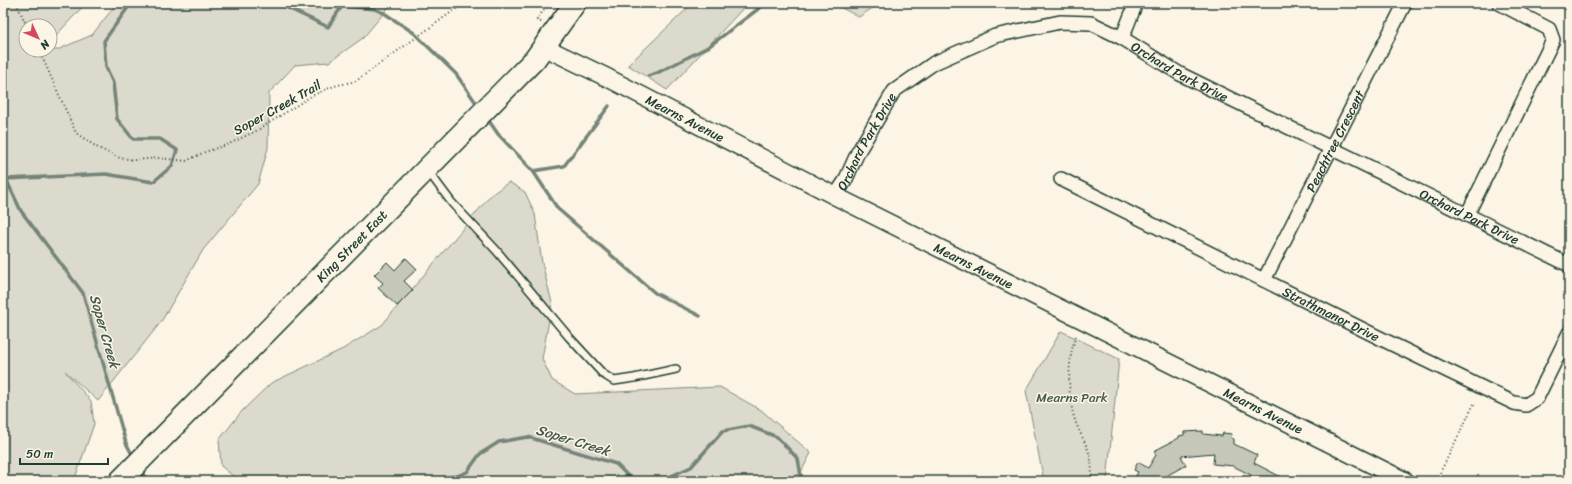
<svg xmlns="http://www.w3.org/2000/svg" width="1572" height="484" font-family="Sriracha,sans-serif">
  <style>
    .green { fill: #dcdacc; stroke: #7e8c80 }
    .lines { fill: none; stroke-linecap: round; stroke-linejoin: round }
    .stream { stroke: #758479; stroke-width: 3.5 }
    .building { fill: #c5c7b9; stroke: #1f3d34 }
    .service-casing { stroke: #1f3d34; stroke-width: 10 }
    .minor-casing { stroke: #1f3d34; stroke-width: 16 }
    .tertiary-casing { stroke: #1f3d34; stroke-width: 20 }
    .primary-casing { stroke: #1f3d34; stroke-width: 24 }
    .path { stroke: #1f3d34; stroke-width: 2; stroke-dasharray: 1 3; stroke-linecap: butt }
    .service { stroke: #fcf5e5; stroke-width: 7 }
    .minor { stroke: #fcf5e5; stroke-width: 13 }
    .tertiary { stroke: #fcf5e5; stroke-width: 17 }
    .primary { stroke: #fcf5e5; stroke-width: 21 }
    .labels { text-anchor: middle; stroke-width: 3; stroke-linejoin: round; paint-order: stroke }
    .street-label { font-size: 13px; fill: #1f3d34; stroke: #fcf5e5 }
    .park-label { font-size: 13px; fill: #455c52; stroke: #fcf5e5 }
    .water-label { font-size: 14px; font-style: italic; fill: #435a51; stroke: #fcf5e5 }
  </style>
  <rect width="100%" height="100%" fill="#fcf5e5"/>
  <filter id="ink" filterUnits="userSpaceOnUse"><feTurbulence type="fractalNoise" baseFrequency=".025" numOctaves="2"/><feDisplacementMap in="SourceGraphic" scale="8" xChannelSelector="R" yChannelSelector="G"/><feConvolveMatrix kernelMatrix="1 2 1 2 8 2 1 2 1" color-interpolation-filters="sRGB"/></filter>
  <g filter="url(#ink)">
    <g class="green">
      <path d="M3 3H86L50 42V26H26V50H57L92 35 117 3H392L363 38 329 62 295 65 269 93 268 148 258 184 203 250 161 322 98 401 65 371 91 401 94 424 74 481H3Z"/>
      <path d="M693 3H748L667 90 628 65Z"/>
      <path d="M832 3H880L859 17Z"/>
      <path d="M509 182 525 192 535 214 542 263 552 303 542 359 552 380 575 394 720 387 761 410 811 453 800 474 779 481H632L623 478H584L582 481H239L221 466 219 440 242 411 271 383 343 349 382 325 491 195Z"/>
      <path d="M1061 331 1119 359 1107 481H1044L1026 391Z"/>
    </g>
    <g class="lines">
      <g class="stream">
        <path d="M277 3 328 27 342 6 374 9 384 13 414 33 456 74 479 107"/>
        <path d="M648 76 657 73 708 47 766 3"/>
        <path d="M487 118 498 134 533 171 558 209 655 293 700 316"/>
        <path d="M533 171 564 166 609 106"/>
        <path d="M3 178 6 179 106 174 153 182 172 166 177 150 160 139H133L117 119 113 83 106 67 104 41 131 3"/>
        <path d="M6 179 21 211 83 293 126 443 134 458"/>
        <path d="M141 470 144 476 150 481"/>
        <path d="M417 481 457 476 467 472 480 454 499 442 528 437 616 464 633 481"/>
        <path d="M660 481 691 467 723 431 749 426 777 437 798 459 802 481"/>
      </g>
    </g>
    <g class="building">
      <path d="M406 258 417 269 404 281 413 290 397 306 378 288 383 283 374 275 387 262 395 270Z"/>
      <path d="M1203 431V434L1222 436 1223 433 1232 434 1231 438 1234 439V444L1257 455 1254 463 1289 481H1249L1251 475 1233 466 1213 464 1214 453 1181 456 1186 465 1168 475 1164 481H1133L1138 472 1134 470 1138 462 1148 468 1156 455 1154 451 1179 438V436L1184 435V432Z"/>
    </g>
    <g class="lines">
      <defs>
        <path id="service" d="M428 171 452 203 496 250 569 337 603 374 614 381 634 378 676 369"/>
        <g id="minor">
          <path d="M1122 38 1136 3"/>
          <path id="s1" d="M1061 179 1394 345 1514 403 1526 405 1537 398 1569 333"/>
          <path id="s2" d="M835 196 845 181 858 152 894 91 934 63 995 36 1060 22 1091 23 1122 38 1180 74 1569 265"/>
          <path d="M1467 215 1553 40 1549 29 1499 3"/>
          <path id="s3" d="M1264 280 1405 3"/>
        </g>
        <g id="tertiary">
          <path id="s4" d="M544 47 608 78 835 196 1405 481"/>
        </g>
        <g id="primary">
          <path id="s5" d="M120 481 535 59 575 3"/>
        </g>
      </defs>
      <use href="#service" class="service-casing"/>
      <use href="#minor" class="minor-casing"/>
      <use href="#tertiary" class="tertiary-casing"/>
      <use href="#primary" class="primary-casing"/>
      <g class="path">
        <path d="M16 3 27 26"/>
        <path d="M541 22 537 20 548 3"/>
        <path d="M39 50 76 133 98 148 120 158 135 160 159 158 186 161 205 152 229 144 258 130 313 95 334 86 356 81 460 6 467 3"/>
        <path d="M1076 336C1067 359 1067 400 1076 423 1086 448 1094 453 1091 481"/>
        <path d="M1440 473 1475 402"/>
      </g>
      <use href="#service" class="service"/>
      <use href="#minor" class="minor"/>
      <use href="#tertiary" class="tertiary"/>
      <use href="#primary" class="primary"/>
    </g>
  </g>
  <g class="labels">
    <g class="street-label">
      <text dy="5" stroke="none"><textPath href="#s2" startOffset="435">Orchard Park Drive</textPath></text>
      <text transform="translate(277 107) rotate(-29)" y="5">Soper Creek Trail</text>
      <text dy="5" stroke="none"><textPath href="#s4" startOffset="158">Mearns Avenue</textPath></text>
      <text dy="5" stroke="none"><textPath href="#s3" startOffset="156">Peachtree Crescent</textPath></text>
      <text dy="5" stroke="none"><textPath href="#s2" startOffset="63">Orchard Park Drive</textPath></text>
      <text dy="5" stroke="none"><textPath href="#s2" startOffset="759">Orchard Park Drive</textPath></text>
      <text dy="5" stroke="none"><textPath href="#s5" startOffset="330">King Street East</textPath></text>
      <text dy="5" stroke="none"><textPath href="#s4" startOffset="482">Mearns Avenue</textPath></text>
      <text dy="5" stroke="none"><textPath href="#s1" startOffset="302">Strathmanor Drive</textPath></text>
      <text dy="5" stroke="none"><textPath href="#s4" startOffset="806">Mearns Avenue</textPath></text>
    </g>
    <g class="park-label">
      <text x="1072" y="402">Mearns Park</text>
    </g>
    <g class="water-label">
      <text transform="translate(105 331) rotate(74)" y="5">Soper Creek</text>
      <text transform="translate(573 440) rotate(17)" y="5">Soper Creek</text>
    </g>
  </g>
  <rect width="1572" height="484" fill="none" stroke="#fcf5e5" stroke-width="16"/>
  <rect x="8" y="8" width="1556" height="468" fill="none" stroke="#1f3d34" stroke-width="1.5" filter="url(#ink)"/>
  <g transform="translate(38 38) rotate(134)"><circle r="19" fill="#fcf5e5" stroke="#a4ab9e"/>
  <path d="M0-3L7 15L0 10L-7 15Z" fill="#d1495b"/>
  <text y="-6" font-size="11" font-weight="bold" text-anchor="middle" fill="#1f3d34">N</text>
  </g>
  <path d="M20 458v6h88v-6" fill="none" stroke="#1f3d34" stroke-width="2"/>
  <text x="26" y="458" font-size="12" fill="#1f3d34" stroke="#fcf5e5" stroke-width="3" paint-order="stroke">50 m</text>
</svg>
